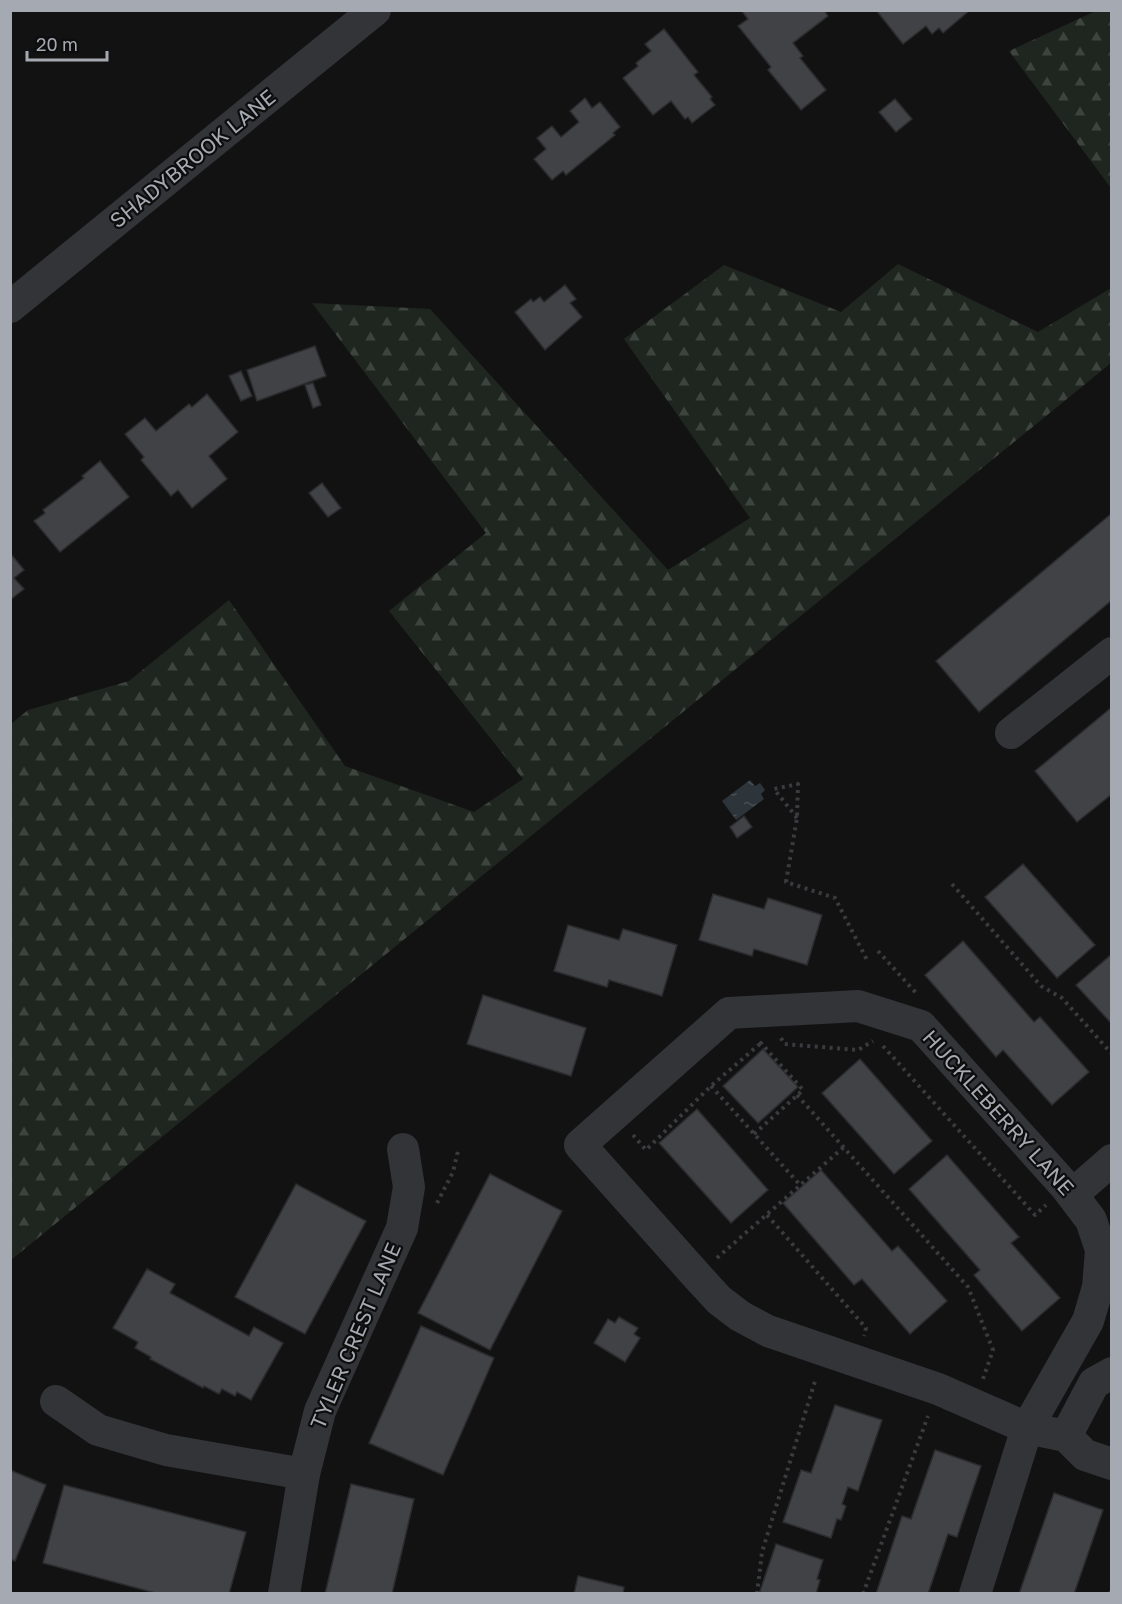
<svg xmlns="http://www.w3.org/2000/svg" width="1122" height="1604" font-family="'Golos Text',sans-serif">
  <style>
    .forest { fill: url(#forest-firs) }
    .water { fill: url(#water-ripples) }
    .building { fill: #414246; stroke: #2c2c2f; stroke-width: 1.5 }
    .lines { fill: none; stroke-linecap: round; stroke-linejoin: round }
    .path { stroke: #3a3b3f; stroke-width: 4; stroke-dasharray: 3 4.5; stroke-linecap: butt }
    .minor { stroke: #333438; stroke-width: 32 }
    .labels { text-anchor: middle; stroke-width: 4.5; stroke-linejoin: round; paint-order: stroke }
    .street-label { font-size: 21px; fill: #a5aab2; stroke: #0d0d0e }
  </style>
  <defs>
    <pattern id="forest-firs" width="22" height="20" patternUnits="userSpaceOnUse" patternTransform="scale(1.5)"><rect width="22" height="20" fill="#1f261f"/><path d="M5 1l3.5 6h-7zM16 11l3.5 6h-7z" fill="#3d433d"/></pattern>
    <pattern id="water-ripples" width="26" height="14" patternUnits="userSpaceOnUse" patternTransform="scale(1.5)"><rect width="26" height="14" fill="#2d353a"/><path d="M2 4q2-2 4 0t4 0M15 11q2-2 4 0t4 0" fill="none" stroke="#485054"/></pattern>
  </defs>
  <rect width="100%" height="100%" fill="#121213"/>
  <g class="forest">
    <path d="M1098 10 1111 11V188L1009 51Z"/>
    <path d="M898 264 1038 332 1111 288V363L11 1260V724L28 710 129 681 229 600 345 766 474 812 523 779 389 611 486 533 312 303 430 309 668 570 750 518 624 339 724 265 841 312Z"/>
  </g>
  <path class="water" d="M750 780 755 786 760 783 765 790 761 794 764 799 736 820 722 801Z"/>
  <g class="building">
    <path d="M741 10H824L828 16 793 43 803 56 800 58 826 90 801 110 768 70 771 67 738 26 748 19Z"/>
    <path d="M876 10H970L943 33 939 28 932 34 926 26 903 44Z"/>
    <path d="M664 29 698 72 694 75 712 97 710 99 715 105 692 123 688 117 685 119 671 101 653 115 623 78 638 66 636 63 651 51 645 44Z"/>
    <path d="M585 98 592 108 600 102 620 127 613 133 615 135 566 175 563 171 552 180 534 159 546 149 537 138 552 126 561 137 579 122 570 111Z"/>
    <path d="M895 99 912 119 896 132 879 112Z"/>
    <path d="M565 285 576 299 570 303 582 317 545 350 515 312 531 299 533 302 540 297 544 302Z"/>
    <path d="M315 346 326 376 257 401 247 370Z"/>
    <path d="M241 371 252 396 241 401 229 376Z"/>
    <path d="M313 383 321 405 313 408 305 385Z"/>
    <path d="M207 394 238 432 209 456 227 479 192 508 178 490 171 496 141 460 144 457 125 434 145 418 156 431 189 404 192 407Z"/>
    <path d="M100 461 129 497 60 552 34 521 45 513 43 510 84 478 82 476Z"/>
    <path d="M322 483 341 508 328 517 309 493Z"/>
    <path d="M1112 513V600L979 712 936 661Z"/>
    <path d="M10 553 24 570 14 578 24 589 10 600Z"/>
    <path d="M1112 707V794L1077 822 1035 771Z"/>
    <path d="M744 816 752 827 737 838 730 827Z"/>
    <path d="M1023 864 1095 945 1057 978 985 897Z"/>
    <path d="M713 894 764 909 768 898 822 915 807 965 754 949 752 956 699 940Z"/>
    <path d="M568 925 619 940 623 929 677 945 662 996 609 980 607 987 554 971Z"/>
    <path d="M963 941 1034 1022 1040 1017 1089 1072 1052 1105 1003 1050 996 1057 925 975Z"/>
    <path d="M1112 954V1024L1076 985Z"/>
    <path d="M483 995 586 1028 571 1076 467 1044Z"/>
    <path d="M763 1049 798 1087 758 1123 723 1086Z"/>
    <path d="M860 1059 932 1141 894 1174 822 1093Z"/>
    <path d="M697 1109 768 1190 731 1223 659 1143Z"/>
    <path d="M947 1155 1019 1237 1011 1243 1060 1298 1022 1331 974 1275 980 1270 909 1189Z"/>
    <path d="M821 1170 892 1251 898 1246 947 1301 910 1334 862 1279 854 1285 783 1203Z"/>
    <path d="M490 1174 562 1211 490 1350 418 1313Z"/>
    <path d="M296 1184 366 1221 305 1334 235 1297Z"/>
    <path d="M147 1269 175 1284 170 1293 249 1336 254 1327 283 1343 251 1400 237 1392 235 1396 222 1389 219 1394 204 1386 203 1388 150 1359 151 1357 135 1348 138 1342 113 1328Z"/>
    <path d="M619 1317 638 1328 634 1334 640 1338 625 1362 594 1343 608 1319 615 1323Z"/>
    <path d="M421 1326 494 1358 443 1475 369 1443Z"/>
    <path d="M835 1405 882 1420 858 1491 848 1487 842 1504 846 1506 841 1520 837 1519 831 1538 783 1522 801 1470 811 1473Z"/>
    <path d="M935 1450 981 1466 957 1537 948 1534 928 1594H876L902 1516 911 1519Z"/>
    <path d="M10 1470 46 1485 15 1561 10 1559Z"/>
    <path d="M351 1484 414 1499 392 1594H325Z"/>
    <path d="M64 1485 246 1532 229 1594H159L43 1563Z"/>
    <path d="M1054 1493 1103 1510 1074 1594H1019Z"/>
    <path d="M776 1544 823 1560 817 1579 820 1580 816 1594H759Z"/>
    <path d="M578 1576 624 1587 623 1594H574Z"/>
  </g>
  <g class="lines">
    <g class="path">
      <path d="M797 818 774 789 798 784 797 818 786 882 835 898 867 960"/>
      <path d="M952 884 1041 986 1062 998 1112 1054"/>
      <path d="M878 951 917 994"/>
      <path d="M781 1038 784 1044 858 1050 873 1041"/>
      <path d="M883 1046 1035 1215 1046 1205"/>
      <path d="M711 1086 801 1186"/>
      <path d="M797 1095 968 1287 993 1350 983 1379"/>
      <path d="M754 1134 803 1090 761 1043 764 1041"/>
      <path d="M633 1135 646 1150 711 1086 761 1043"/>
      <path d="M437 1203 453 1172 458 1151"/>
      <path d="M767 1215 866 1328 864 1336"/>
      <path d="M717 1258 844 1147"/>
      <path d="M757 1594 762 1552 816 1378"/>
      <path d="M863 1594 928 1416"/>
      <path d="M1110 1594 1112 1589"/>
    </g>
    <g class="minor">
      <path d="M10 307 375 10"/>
      <path d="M1011 733 1112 653"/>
      <path d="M1073 1194 1112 1160"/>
      <path d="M56 1401 98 1430 166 1450 304 1474"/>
      <path d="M1066 1436 1094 1383 1112 1373"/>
      <path d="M284 1594 304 1474 320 1411 402 1228 409 1187 403 1149"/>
      <path d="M975 1594 1027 1428 1088 1321 1098 1287 1101 1250 1091 1220 1066 1187 921 1026 858 1006 729 1013 580 1145 697 1276 719 1300 740 1316 768 1331 938 1389 1027 1428 1066 1436 1085 1455 1112 1464"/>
    </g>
  </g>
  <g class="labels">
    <g class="street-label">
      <text transform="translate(193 159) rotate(-39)" y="7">SHADYBROOK LANE</text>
      <text transform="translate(998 1113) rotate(48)" y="7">HUCKLEBERRY LANE</text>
      <text transform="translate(356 1336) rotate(-67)" y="7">TYLER CREST LANE</text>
    </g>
  </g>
  <rect width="1122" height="1604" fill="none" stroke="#a5aab2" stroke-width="24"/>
  <path d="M27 51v9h80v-9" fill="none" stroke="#a5aab2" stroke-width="3"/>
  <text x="36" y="51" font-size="18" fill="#a5aab2" stroke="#0d0d0e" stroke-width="4.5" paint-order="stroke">20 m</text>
</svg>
